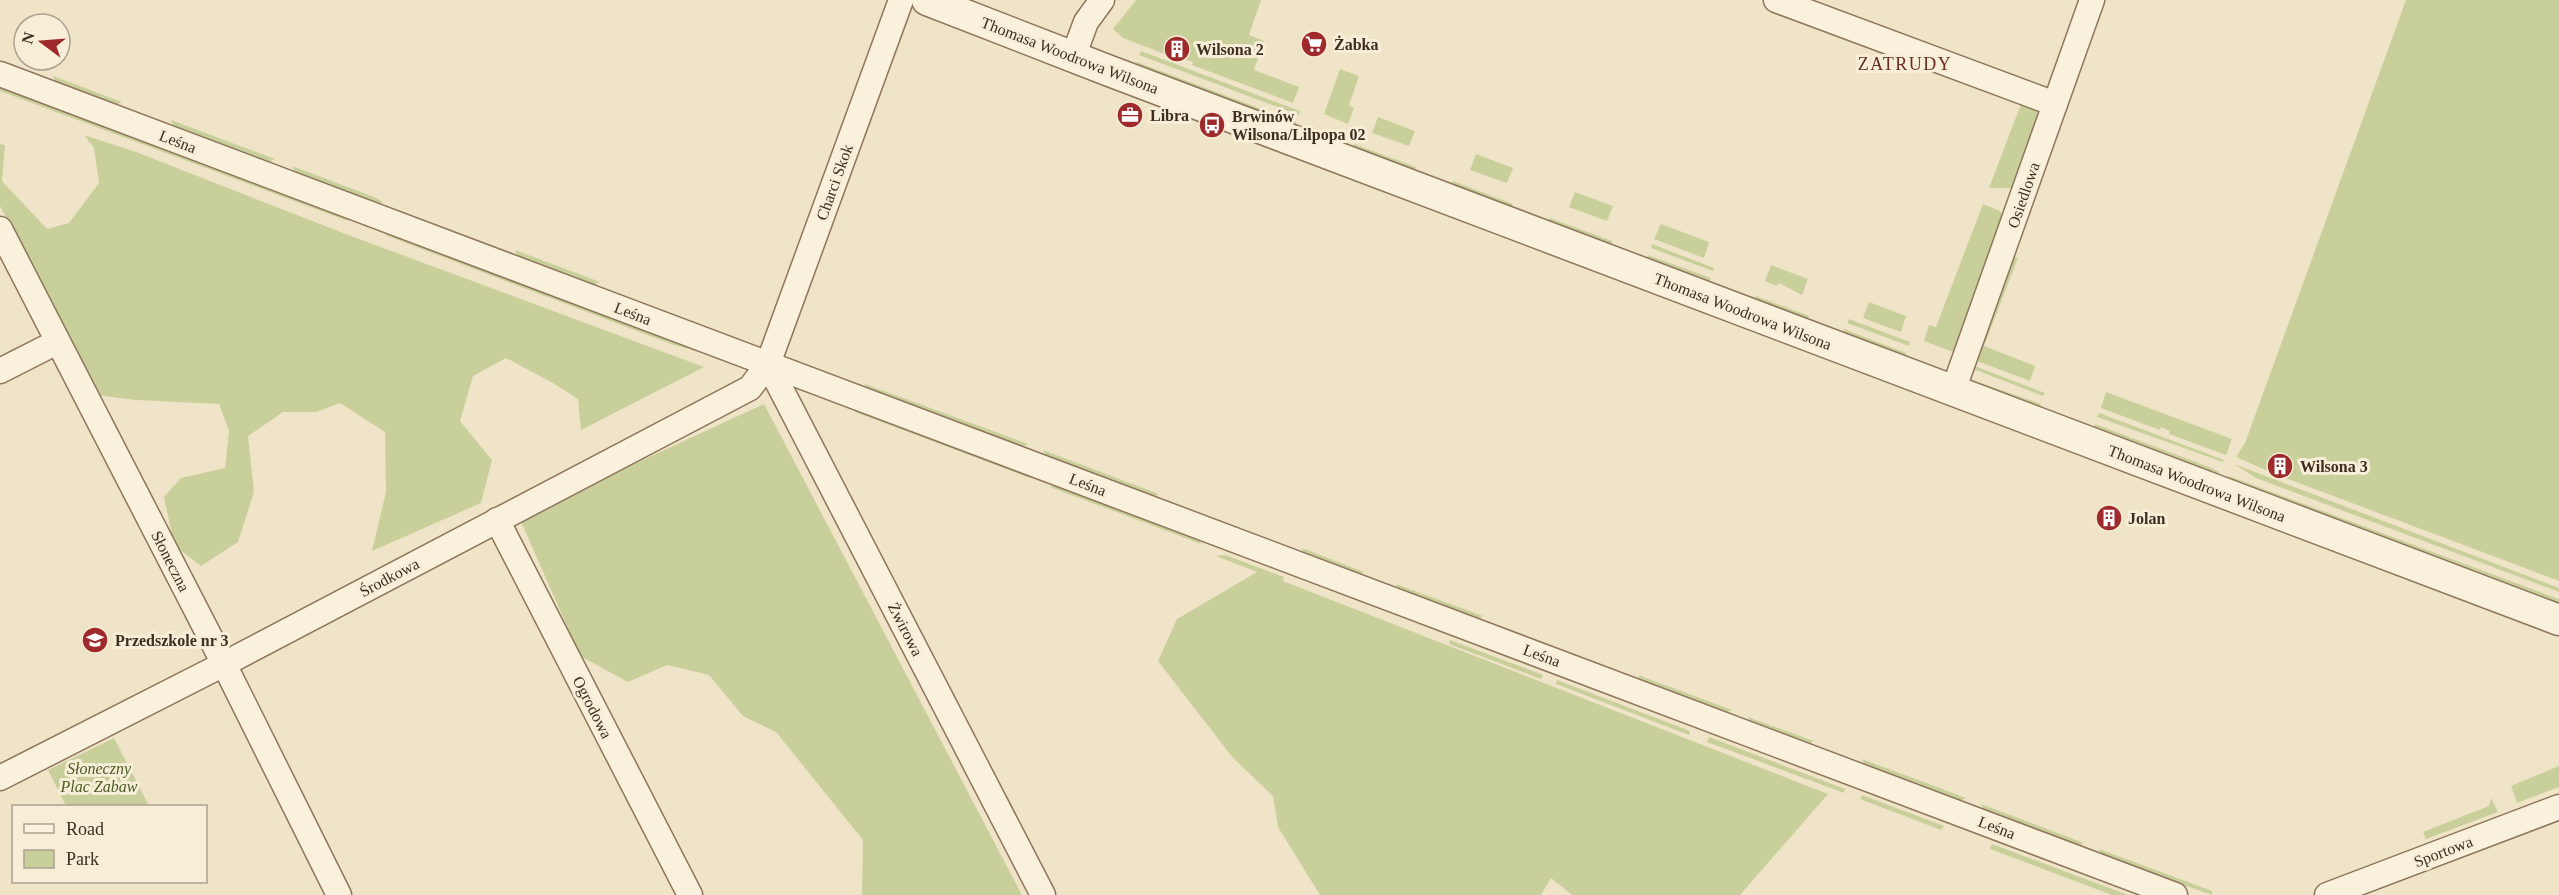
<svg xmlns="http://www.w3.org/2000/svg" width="2559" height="895" font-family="Georgia,serif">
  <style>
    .green { fill: #c9cf9b }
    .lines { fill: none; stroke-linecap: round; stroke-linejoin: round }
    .minor-casing { stroke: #8d765c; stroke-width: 27 }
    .tertiary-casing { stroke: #8d765c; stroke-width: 33 }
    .minor { stroke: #faf1dc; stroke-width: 24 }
    .tertiary { stroke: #faf1dc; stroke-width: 30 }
    .labels { text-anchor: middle; stroke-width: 6; stroke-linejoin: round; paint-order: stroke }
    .poi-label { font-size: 16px; font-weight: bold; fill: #3d2e20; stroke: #f7eed8; text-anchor: start }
    .street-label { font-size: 16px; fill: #3d2e20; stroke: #f7eed8 }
    .park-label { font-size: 16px; font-style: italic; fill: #4d5a26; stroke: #f7eed8 }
    .neighbourhood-label { font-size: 18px; letter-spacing: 1.5px; fill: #6b2e1e; stroke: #f7eed8 }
  </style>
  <rect width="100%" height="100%" fill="#f0e4c8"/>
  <g class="green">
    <path d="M1136 0H1261L1249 35 1264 41 1254 70 1299 87 1293 103 1192 65 1193 62 1184 59 1188 47 1173 41 1167 55 1123 38 1113 29Z"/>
    <path d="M2406 0H2559V581L2283 477 2289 461 2276 456 2270 472 2236 457 2245 443Z"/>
    <path d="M1141 51 1300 111 1299 115 1139 55Z"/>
    <path d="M1137 62 1296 122 1294 128 1134 70Z"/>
    <path d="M1340 69 1359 76 1349 105 1354 108 1348 124 1324 114Z"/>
    <path d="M53 76 122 102 113 106 56 84Z"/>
    <path d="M0 84 365 222 368 228 356 221 345 220 0 91Z"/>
    <path d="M2021 104 2035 109 2039 116 2015 188H1989Z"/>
    <path d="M1378 117 1415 131 1409 146 1372 133Z"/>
    <path d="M171 120 275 159 266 164 174 129Z"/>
    <path d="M84 135 136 152 343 233 704 367 581 430 578 399 553 383 506 358 473 376 460 421 492 460 481 503 372 551 386 492 385 432 340 403 316 412H283L248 436 254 492 238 542 201 566 174 545 164 497 181 478 225 468 229 431 219 404 136 400 95 395 0 206V144L5 145 2 181 47 229 69 223 99 183 94 148Z"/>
    <path d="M1354 144 1416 167 1414 173 1352 149Z"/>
    <path d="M1476 154 1513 168 1507 183 1470 170Z"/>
    <path d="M292 166 374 197 383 202 377 205 296 175Z"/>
    <path d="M1453 181 1513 204 1511 208 1450 186Z"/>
    <path d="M1575 192 1613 206 1607 221 1569 207Z"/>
    <path d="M1983 204 1998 210 2006 217 1958 354 1924 341 1929 325 1936 327Z"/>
    <path d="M1550 218 1612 241 1610 247 1548 223Z"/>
    <path d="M1661 224 1709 242 1704 258 1654 239Z"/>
    <path d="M391 232 704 351 703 353 671 344 385 235Z"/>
    <path d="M1652 244 1714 268 1713 271 1651 248Z"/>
    <path d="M515 250 600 282 591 286 519 259Z"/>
    <path d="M1648 255 1711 278 1709 283 1646 260Z"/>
    <path d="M2011 256 2018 258 1984 346 2035 366 2030 381 1974 360Z"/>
    <path d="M1771 265 1808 279 1802 295 1779 283 1777 286 1765 281Z"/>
    <path d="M1756 296 1809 316 1807 321 1754 301Z"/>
    <path d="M1869 302 1906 316 1901 332 1863 318Z"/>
    <path d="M1849 319 1910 342 1909 346 1847 323Z"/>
    <path d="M1844 329 1906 353 1905 358 1842 334Z"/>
    <path d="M1972 365 2045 393 2043 396 1971 368Z"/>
    <path d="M1967 378 2041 404 2039 409 1968 385Z"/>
    <path d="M865 384 1028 444 1019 448 864 388Z"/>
    <path d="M2106 392 2232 439 2226 455 2169 434 2170 431 2161 427 2160 430 2101 408Z"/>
    <path d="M764 404 1022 895H862L863 840 776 732 743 716 709 675 667 665 628 682 580 656 519 517Z"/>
    <path d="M856 408 1027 472 1030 478 855 412Z"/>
    <path d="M2099 413 2224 460 2223 462 2097 417Z"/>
    <path d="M2095 424 2209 467 2219 472 2218 476 2093 429Z"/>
    <path d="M1043 450 1159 494 1151 498 1047 458Z"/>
    <path d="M2234 464 2559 588V592L2256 478Z"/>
    <path d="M2229 476 2559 599V609L2227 481Z"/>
    <path d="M1057 483 1198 537 1201 544 1050 487Z"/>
    <path d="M1302 548 1364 572 1357 575 1304 556Z"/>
    <path d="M1225 555 1284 577 1283 581 1828 794 1740 895H1572L1551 878 1541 895H1320L1278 827 1273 796 1233 758 1158 661 1177 619 1257 572 1216 556Z"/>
    <path d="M1396 584 1483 616 1475 620 1399 592Z"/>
    <path d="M1450 640 1543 675 1541 679 1449 644Z"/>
    <path d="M1638 675 1732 710 1724 714 1641 683Z"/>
    <path d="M1557 680 1690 731 1689 735 1556 684Z"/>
    <path d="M1748 717 1814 741 1807 745 1751 724Z"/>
    <path d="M1709 737 1845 789 1844 793 1707 742Z"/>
    <path d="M114 738 149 806H66L48 770Z"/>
    <path d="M1862 759 1966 798 1958 802 1865 767Z"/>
    <path d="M2559 766V787L2517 803 2511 786Z"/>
    <path d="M1862 795 1944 826 1941 830 1860 799Z"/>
    <path d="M2491 798 2498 812 2426 839 2423 832 2489 806Z"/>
    <path d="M1981 804 2084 843 2076 846 1984 812Z"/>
    <path d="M1992 844 2128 895H2112L1990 849Z"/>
    <path d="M2099 849 2212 891V895L2102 856Z"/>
  </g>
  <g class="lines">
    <defs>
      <g id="minor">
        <path d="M1776 0 2055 104"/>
        <path d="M1073 57 1086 22 1102 0"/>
        <path d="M0 74 2175 895"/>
        <path d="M0 229 224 664 339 895"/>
        <path d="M768 364 1043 895"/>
        <path d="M0 371 57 342"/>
        <path d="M1953 391 2092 0"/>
        <path d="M497 520 690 895"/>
        <path d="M0 778 224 664 750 388 768 364 901 0"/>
        <path d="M2327 895 2559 807"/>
      </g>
      <path id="tertiary" d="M927 0 1107 70 2559 620"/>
    </defs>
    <use href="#minor" class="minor-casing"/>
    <use href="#tertiary" class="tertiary-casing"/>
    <use href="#minor" class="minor"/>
    <use href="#tertiary" class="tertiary"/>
  </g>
  <defs>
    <symbol id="supermarket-disc" viewBox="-11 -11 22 22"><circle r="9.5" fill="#9e2a2b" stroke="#f7eed8"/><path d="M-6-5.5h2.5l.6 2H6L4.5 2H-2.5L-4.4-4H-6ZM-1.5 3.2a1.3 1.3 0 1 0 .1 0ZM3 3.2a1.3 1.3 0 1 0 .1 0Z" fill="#fff"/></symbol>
    <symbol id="building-disc" viewBox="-11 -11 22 22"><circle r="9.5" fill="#9e2a2b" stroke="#f7eed8"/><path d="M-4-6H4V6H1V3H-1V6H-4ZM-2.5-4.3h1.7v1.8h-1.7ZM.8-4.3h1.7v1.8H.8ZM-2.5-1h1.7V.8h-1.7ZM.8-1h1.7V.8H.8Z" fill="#fff"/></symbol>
    <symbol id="office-disc" viewBox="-11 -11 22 22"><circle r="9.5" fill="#9e2a2b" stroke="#f7eed8"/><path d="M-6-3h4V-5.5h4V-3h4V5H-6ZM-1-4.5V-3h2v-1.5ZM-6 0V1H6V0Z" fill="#fff"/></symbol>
    <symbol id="bus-disc" viewBox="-11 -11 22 22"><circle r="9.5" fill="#9e2a2b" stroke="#f7eed8"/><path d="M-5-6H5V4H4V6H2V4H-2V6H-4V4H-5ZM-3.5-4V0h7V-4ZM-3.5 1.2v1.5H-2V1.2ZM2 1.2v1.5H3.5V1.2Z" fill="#fff"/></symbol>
    <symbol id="school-disc" viewBox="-11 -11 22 22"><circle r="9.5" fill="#9e2a2b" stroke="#f7eed8"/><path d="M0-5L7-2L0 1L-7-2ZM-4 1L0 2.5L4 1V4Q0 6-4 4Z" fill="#fff"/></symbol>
  </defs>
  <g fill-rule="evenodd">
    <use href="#supermarket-disc" x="1299" y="29" width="30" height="30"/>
    <use href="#building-disc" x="1162" y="34" width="30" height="30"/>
    <use href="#office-disc" x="1115" y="100" width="30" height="30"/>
    <use href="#bus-disc" x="1197" y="110" width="30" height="30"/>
    <use href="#building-disc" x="2265" y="451" width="30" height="30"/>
    <use href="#building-disc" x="2094" y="503" width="30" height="30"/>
    <use href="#school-disc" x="80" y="625" width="30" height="30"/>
  </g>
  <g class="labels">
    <g class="poi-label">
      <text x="1334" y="50">Żabka</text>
      <text x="1196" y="55">Wilsona 2</text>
      <text x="1150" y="121">Libra</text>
      <text x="1232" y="122">Brwinów<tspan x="1232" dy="18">Wilsona/Lilpopa 02</tspan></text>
      <text x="2300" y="472">Wilsona 3</text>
      <text x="2128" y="524">Jolan</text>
      <text x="115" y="646">Przedszkole nr 3</text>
    </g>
    <g class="street-label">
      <text transform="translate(1070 55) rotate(21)" y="6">Thomasa Woodrowa Wilsona</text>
      <text transform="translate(178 141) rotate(21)" y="6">Leśna</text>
      <text transform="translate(834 182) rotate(-70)" y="6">Charci Skok</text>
      <text transform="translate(2023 195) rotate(-71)" y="6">Osiedlowa</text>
      <text transform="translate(1743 311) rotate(21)" y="6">Thomasa Woodrowa Wilsona</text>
      <text transform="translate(633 313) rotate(21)" y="6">Leśna</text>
      <text transform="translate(2197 483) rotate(21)" y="6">Thomasa Woodrowa Wilsona</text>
      <text transform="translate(1088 484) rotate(21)" y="6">Leśna</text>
      <text transform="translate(171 561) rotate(63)" y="6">Słoneczna</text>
      <text transform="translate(389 577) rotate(-28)" y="6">Środkowa</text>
      <text transform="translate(906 629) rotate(63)" y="6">Żwirowa</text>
      <text transform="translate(1542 655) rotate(20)" y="6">Leśna</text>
      <text transform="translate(593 707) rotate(63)" y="6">Ogrodowa</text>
      <text transform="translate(1997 827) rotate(21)" y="6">Leśna</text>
      <text transform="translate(2443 851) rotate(-21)" y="6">Sportowa</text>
    </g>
    <g class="park-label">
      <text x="99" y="774">Słoneczny<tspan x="99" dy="18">Plac Zabaw</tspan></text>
    </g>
    <g class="neighbourhood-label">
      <text x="1905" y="70">ZATRUDY</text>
    </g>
  </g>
  <rect x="12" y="805" width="195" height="78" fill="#f7eed8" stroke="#ada18e" stroke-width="1.5"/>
  <rect x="24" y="824" width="30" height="9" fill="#faf1dc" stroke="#ada18e" stroke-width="1.5"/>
  <text x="66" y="835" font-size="18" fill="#3d2e20">Road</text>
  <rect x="24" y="850" width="30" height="18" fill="#c9cf9b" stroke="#ada18e" stroke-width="1.5"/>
  <text x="66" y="865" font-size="18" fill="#3d2e20">Park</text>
  <g transform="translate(42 42) rotate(286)"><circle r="28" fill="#f7eed8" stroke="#ada18e" stroke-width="1.5"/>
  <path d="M0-4.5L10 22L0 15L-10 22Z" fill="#9e2a2b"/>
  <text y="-9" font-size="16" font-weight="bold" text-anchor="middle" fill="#3d2e20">N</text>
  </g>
</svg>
